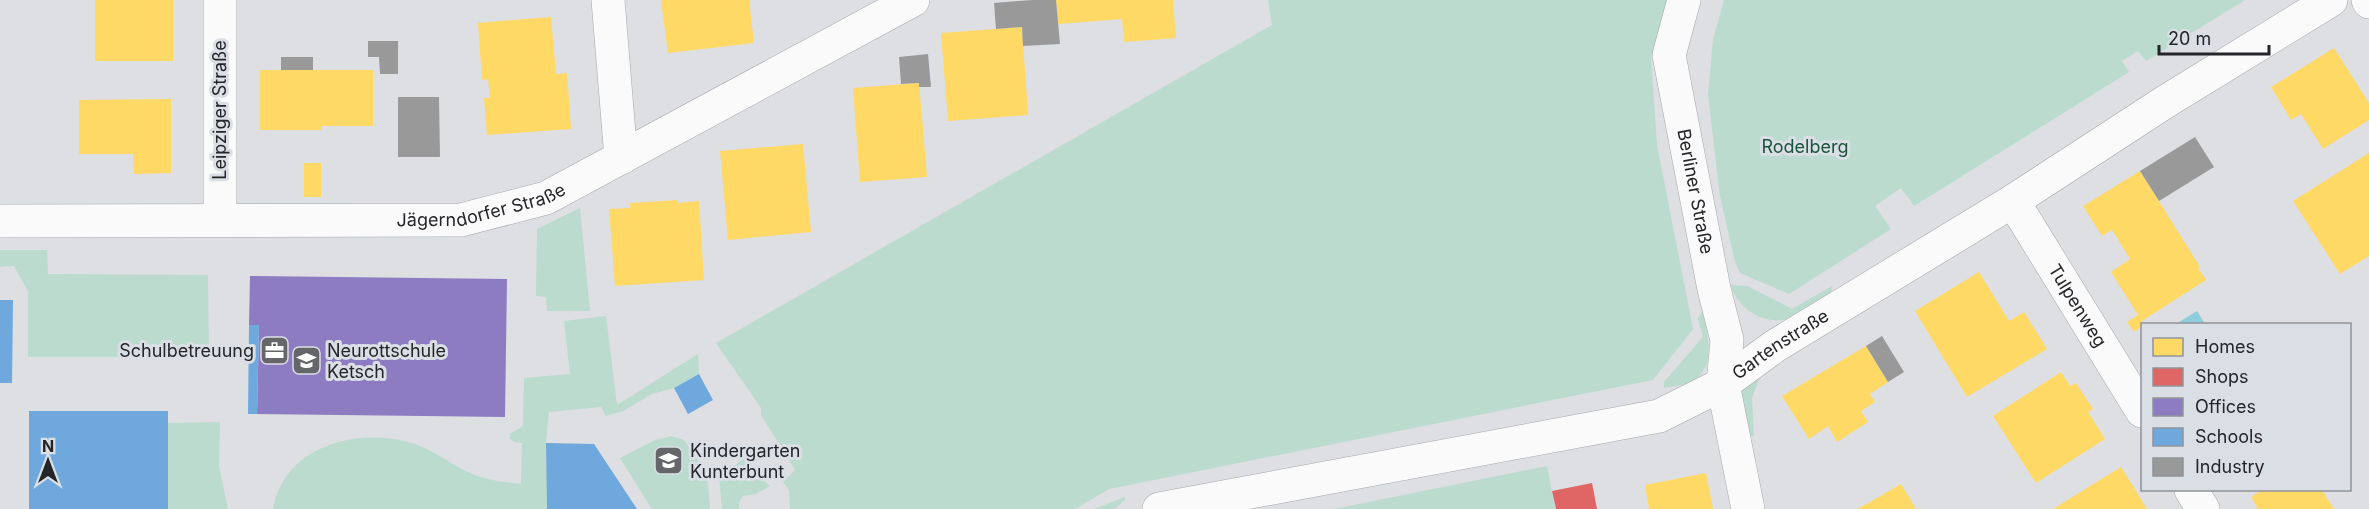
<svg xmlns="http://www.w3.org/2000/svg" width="2369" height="509" font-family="Inter,sans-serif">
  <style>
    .green { fill: #badbcd }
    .water { fill: #90cddc }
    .homes { fill: #ffd966 }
    .shops { fill: #e06666 }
    .offices { fill: #8e7cc3 }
    .schools { fill: #6fa8dc }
    .industry { fill: #999 }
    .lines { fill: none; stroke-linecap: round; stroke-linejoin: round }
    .minor-casing { stroke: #a6a7aa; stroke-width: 34 }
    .minor { stroke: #fafafb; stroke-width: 33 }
    .labels { text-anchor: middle; stroke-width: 6; stroke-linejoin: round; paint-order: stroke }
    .street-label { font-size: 18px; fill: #242528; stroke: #dadee5 }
    .park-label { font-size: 18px; fill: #1b543d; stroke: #dadee5 }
    .poi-label { font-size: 18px; fill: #242528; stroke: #dadee5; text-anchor: start }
  </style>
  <rect width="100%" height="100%" fill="#dddfe2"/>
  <g class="green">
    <path d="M1268 0H1669L1651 58 1657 145 1693 329 1653 380 1109 489 1075 509H790L789 490 783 482 795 470 761 415V408L716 343 1272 25Z"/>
    <path d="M1724 0H2245L2146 61 2138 51 2122 61 2129 72 1914 206 1901 188 1875 206 1891 229 1789 294 1740 273 1735 262 1720 196 1708 95 1713 40Z"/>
    <path d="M580 208 590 311H547L546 297 536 296 537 229Z"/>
    <path d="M0 250H47L48 274 208 275 209 357H28V291L14 266 0 267Z"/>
    <path d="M1731 285 1747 286 1792 309 1832 286 1831 296C1818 303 1803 316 1790 319 1764 325 1738 310 1731 285Z"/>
    <path d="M1702 311C1708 335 1718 371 1688 383 1681 386 1672 386 1664 388V382L1703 337 1698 319Z"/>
    <path d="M606 316 617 405 698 354 699 374 674 388 652 394 623 411 606 416 601 407 549 412 546 443 547 509H273C284 446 357 427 411 443 433 449 445 461 464 470 482 480 502 482 521 484L522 443 515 442 510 439V434L523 426 524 378 570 374 564 321Z"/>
    <path d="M1760 377 1752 398 1754 436 1747 437 1740 395 1748 378Z"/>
    <path d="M220 422 219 466 228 509H168V423Z"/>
    <path d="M671 436 684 440 699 462 708 483 710 509H652L620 458 655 440Z"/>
    <path d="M747 456 756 474 770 486 755 494 743 496 739 502V509H722L719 475 734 466Z"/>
    <path d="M1547 466 1555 509H1334Z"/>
    <path d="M1125 497V500L1114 509H1094Z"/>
  </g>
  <path class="water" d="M2197 311 2205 324H2176Z"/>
  <g class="homes">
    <rect x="95" y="0" width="78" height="61"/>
    <path d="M661 0H749L754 43 668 53Z"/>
    <path d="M1056 0H1173L1176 38 1124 42 1122 19 1058 24Z"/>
    <path d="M551 17 556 74 567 73 571 129 487 135 484 98H490L488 79 482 80 478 23Z"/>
    <path d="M1022 27 1028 115 948 121 941 33Z"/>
    <path d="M2334 48 2369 103V120L2323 149 2301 114 2291 120 2271 87Z"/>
    <path d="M260 70H373V126H321V130H260Z"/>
    <path d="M919 83 927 177 860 182 853 88Z"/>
    <path d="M171 99V173L134 174 133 154H79V100Z"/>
    <path d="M803 144 811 232 728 240 720 151Z"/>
    <path d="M2369 153V256L2340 274 2293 201Z"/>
    <rect x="304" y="163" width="17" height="34"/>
    <path d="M2140 171 2200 267 2198 268 2206 280 2142 321 2144 324 2134 332 2127 322 2138 315 2111 272 2130 259 2112 230 2102 236 2083 206Z"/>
    <path d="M678 200V203L699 201 704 280 615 286 609 209 630 208V203Z"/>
    <path d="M1979 272 2009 321 2024 312 2047 349 1967 397 1915 311Z"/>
    <path d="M1866 346 1888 382 1870 394 1875 402 1861 411 1868 422 1837 442 1828 426 1809 439 1782 396Z"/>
    <path d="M2061 372 2070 386 2076 383 2093 409 2088 412 2105 439 2036 483 1993 416Z"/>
    <path d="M2121 467 2147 509H2053L2082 491Z"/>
    <path d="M1706 473 1713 509H1649L1645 485Z"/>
    <path d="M1901 484 1916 509H1857L1870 502Z"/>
    <path d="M2262 490H2322L2334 509H2258L2251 497Z"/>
  </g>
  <path class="shops" d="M1592 483 1597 509H1556L1552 491Z"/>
  <path class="offices" d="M250 276 507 279 505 417 257 414 259 325H249Z"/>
  <g class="schools">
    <path d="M0 300H13L12 383H0Z"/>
    <path d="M249 325H259L257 414H248Z"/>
    <path d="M699 374 713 400 688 414 674 388Z"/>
    <rect x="29" y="411" width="139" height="98"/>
    <path d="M546 443 594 444 637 509H547Z"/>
  </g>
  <g class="industry">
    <path d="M1032 0H1056L1060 44 1023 46 1022 27 996 29 994 3Z"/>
    <path d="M368 41H398V74H380L379 57H368Z"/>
    <path d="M928 54 931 87H919V83L901 84 899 57Z"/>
    <rect x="281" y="57" width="32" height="13"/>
    <path d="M398 97H439L440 157H398Z"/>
    <path d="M2195 137 2214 167 2159 201 2140 171Z"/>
    <path d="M1882 336 1904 372 1888 382 1866 346Z"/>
  </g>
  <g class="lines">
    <defs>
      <g id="minor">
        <path d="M608 0 621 158"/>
        <path id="s1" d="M1684 0 1669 55 1714 289 1727 340 1723 384 1748 509"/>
        <path d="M2368 0 2369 2"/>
        <path id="s2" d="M2013 201 2142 411"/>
        <path d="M220 220V0"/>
        <path id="s3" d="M0 221 461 220 546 198 913 0"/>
        <path d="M2191 490 2203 509"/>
        <path id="s4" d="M1159 509 1659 416 1723 384 1775 346 2013 201 2165 102 2331 0"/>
      </g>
    </defs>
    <use href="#minor" class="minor-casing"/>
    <use href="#minor" class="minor"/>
  </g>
  <defs>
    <symbol id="office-square" viewBox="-11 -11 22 22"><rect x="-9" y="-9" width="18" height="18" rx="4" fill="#656669" stroke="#dadee5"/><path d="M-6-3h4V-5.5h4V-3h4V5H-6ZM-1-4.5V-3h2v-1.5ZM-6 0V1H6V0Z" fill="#fff"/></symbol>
    <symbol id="school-square" viewBox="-11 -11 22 22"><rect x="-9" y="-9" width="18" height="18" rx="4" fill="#656669" stroke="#dadee5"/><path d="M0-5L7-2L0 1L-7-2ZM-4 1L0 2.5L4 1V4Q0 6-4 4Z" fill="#fff"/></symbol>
  </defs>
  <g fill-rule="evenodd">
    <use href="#office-square" x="258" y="334" width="33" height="33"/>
    <use href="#school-square" x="290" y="344" width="33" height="33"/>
    <use href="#school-square" x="652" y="444" width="33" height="33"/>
  </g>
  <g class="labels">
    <g class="street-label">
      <text transform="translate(220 110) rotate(-90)" y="6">Leipziger Straße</text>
      <text dy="6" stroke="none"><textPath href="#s1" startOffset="196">Berliner Straße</textPath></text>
      <text dy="6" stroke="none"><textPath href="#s3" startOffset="483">Jägerndorfer Straße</textPath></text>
      <text dy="6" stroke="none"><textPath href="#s2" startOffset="123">Tulpenweg</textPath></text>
      <text dy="6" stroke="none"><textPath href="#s4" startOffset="650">Gartenstraße</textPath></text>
    </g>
    <g class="park-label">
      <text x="1805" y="153">Rodelberg</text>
    </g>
    <g class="poi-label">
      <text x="254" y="357" text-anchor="end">Schulbetreuung</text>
      <text x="327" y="357">Neurottschule<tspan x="327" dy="21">Ketsch</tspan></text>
      <text x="690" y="457">Kindergarten<tspan x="690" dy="21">Kunterbunt</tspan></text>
    </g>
  </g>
  <rect x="2141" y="323" width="210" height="168" fill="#dadee5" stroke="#919499" stroke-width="1.5"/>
  <rect x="2153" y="338" width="30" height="18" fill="#ffd966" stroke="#919499" stroke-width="1.5"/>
  <text x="2195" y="353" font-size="18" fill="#242528">Homes</text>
  <rect x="2153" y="368" width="30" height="18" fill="#e06666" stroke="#919499" stroke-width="1.5"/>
  <text x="2195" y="383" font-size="18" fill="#242528">Shops</text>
  <rect x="2153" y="398" width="30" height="18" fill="#8e7cc3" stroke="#919499" stroke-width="1.5"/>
  <text x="2195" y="413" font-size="18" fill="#242528">Offices</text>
  <rect x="2153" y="428" width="30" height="18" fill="#6fa8dc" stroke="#919499" stroke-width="1.5"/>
  <text x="2195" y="443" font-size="18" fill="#242528">Schools</text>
  <rect x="2153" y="458" width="30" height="18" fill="#999999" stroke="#919499" stroke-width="1.5"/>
  <text x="2195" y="473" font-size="18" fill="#242528">Industry</text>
  <g transform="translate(48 461)" stroke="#dadee5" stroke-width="4.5" paint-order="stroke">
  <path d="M0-4.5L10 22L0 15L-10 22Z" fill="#242528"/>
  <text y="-9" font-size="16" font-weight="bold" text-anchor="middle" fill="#242528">N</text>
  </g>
  <path d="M2159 45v9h110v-9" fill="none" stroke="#242528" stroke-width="3"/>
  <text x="2168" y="45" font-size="18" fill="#242528" stroke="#dadee5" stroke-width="4.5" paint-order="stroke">20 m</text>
</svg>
